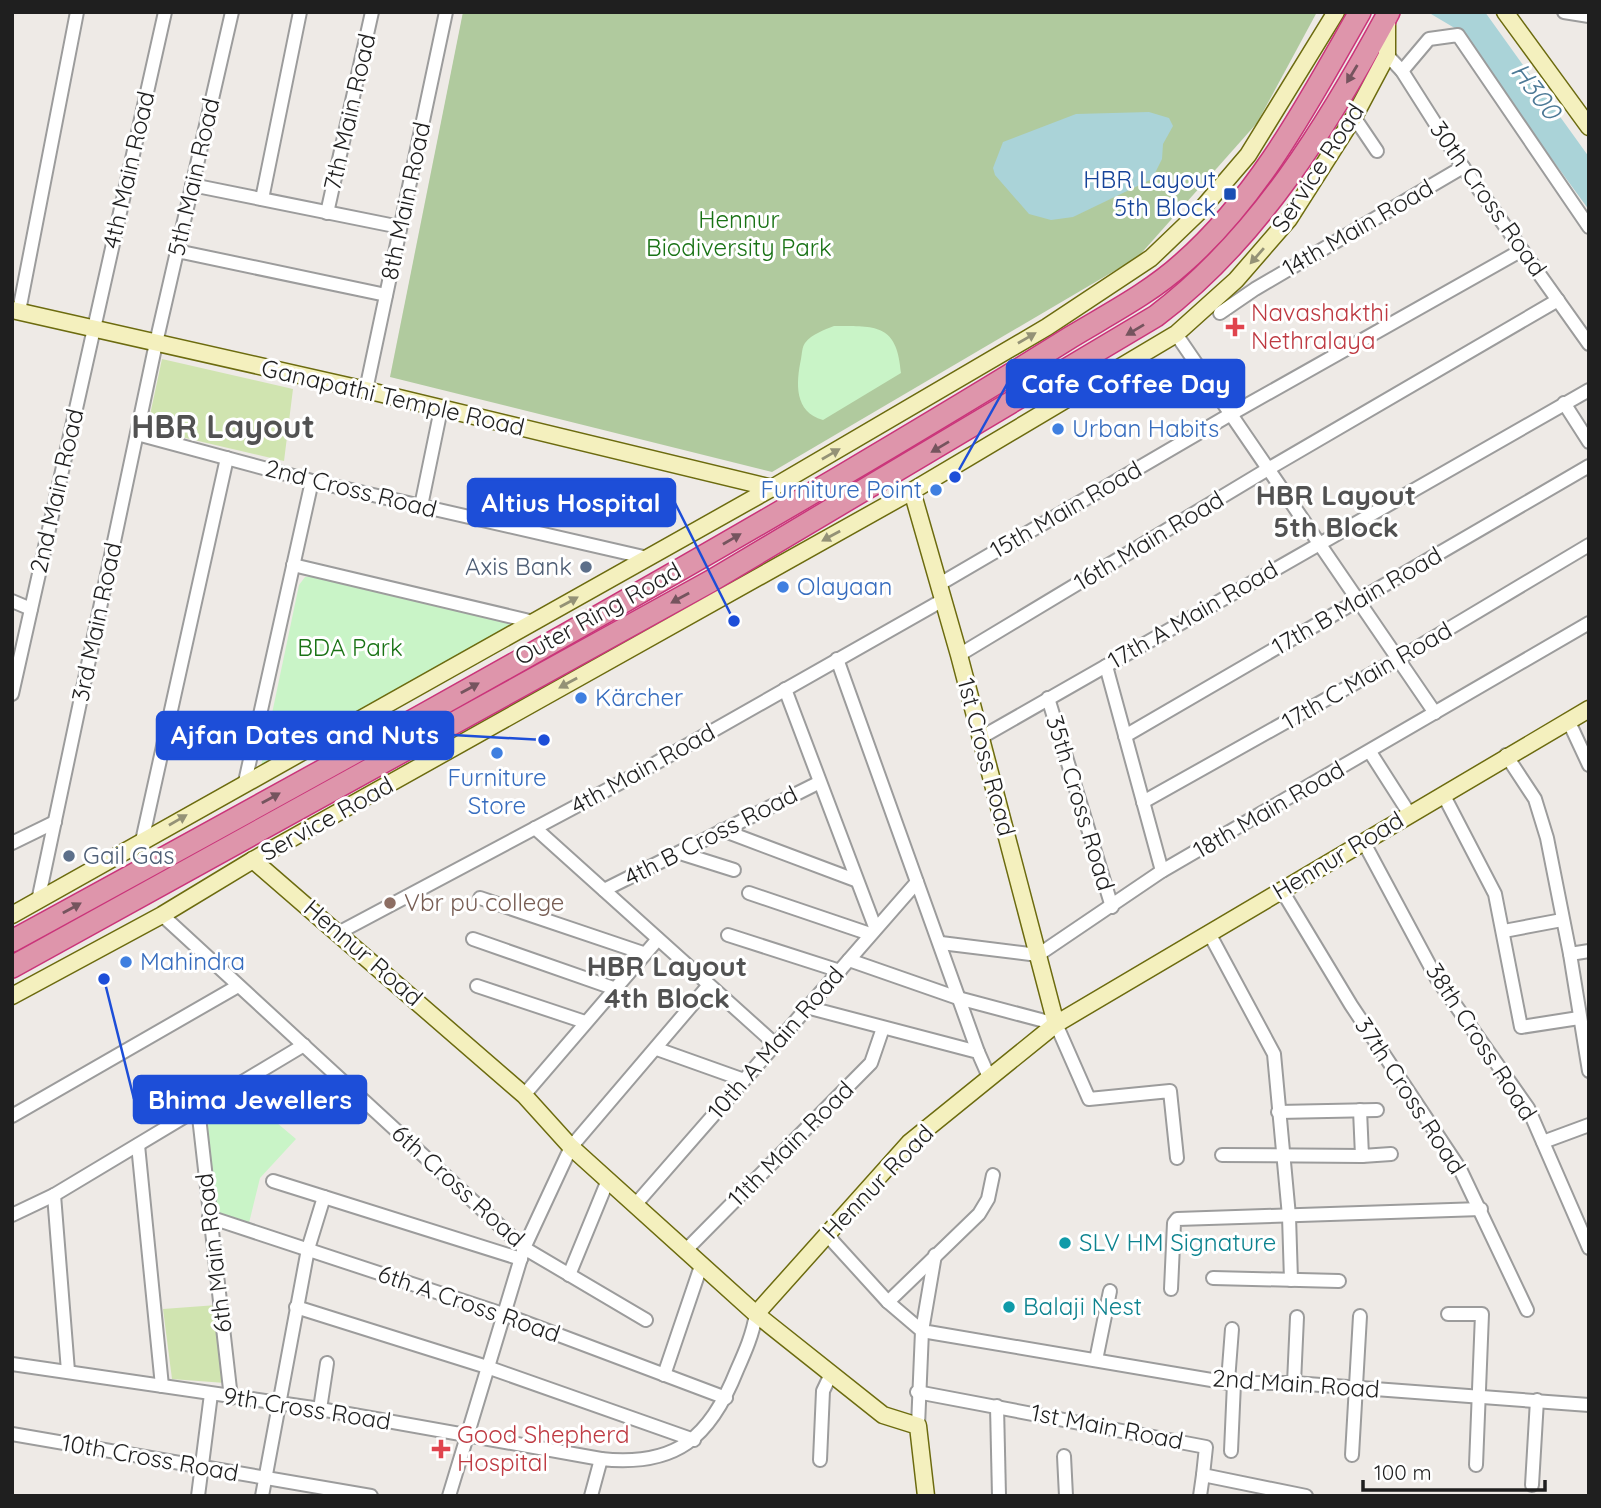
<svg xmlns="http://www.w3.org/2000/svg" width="1601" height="1508" font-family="Quicksand,sans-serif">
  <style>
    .grass { fill: #d0e4b0 }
    .forest { fill: #b0ca9e }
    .park { fill: #c9f4c7 }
    .water { fill: #aad3d8 }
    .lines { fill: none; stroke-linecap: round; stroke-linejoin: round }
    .street-casing { stroke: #9c9c9c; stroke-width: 16 }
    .secondary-casing { stroke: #6c6b0f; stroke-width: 19 }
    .highway-casing { stroke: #ca357a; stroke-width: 24 }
    .street { stroke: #fff; stroke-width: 12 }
    .secondary { stroke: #f4f0be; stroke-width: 16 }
    .highway { stroke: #de95ab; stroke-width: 21 }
    .oneway { fill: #75545e }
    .oneway2 { fill: #949276 }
    .transit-dot { fill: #1a4fb4; stroke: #fff; stroke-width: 2.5 }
    .health-dot { fill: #e0444e; stroke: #fff; stroke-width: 2.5 }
    .shop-dot { fill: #3f7fe0; stroke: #fff; stroke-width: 2.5 }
    .service-dot { fill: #5c6f8a; stroke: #fff; stroke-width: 2.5 }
    .education-dot { fill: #8d6e63; stroke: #fff; stroke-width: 2.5 }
    .culture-dot { fill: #0f9aa8; stroke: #fff; stroke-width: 2.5 }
    .labels { text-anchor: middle; stroke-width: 6; stroke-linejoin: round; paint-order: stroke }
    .street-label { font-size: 24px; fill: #1f1f1f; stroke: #fff }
    .transit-label { font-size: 24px; fill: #164399; stroke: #fff; text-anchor: end }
    .park-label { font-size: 24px; fill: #1a7316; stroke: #fff }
    .health-label { font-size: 24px; fill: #be3a42; stroke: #fff; text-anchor: start }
    .shop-label { font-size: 24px; fill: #366cbe; stroke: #fff; text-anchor: start }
    .service-label { font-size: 24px; fill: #4e5e75; stroke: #fff; text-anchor: end }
    .education-label { font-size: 24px; fill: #785e54; stroke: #fff; text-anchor: start }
    .culture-label { font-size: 24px; fill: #0d838f; stroke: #fff; text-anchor: start }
    .water-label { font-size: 26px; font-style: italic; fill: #4d7a96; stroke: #fff }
    .quarter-label { font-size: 28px; font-weight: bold; fill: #525252; stroke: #fff }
    .district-label { font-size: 32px; font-weight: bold; fill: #525252; stroke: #fff }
    .leader { fill: none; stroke: #1d4ed8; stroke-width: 2.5 }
    .callout-dot { fill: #1d4ed8; stroke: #fff; stroke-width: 2.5 }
    .callout { fill: #1d4ed8; stroke: #1d4ed8; stroke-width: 2.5 }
    .callout-label { font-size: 26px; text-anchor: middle; font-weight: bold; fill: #fff }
  </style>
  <rect width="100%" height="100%" fill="#eeeae6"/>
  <g class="grass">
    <path d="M162 359 293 389 284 461 147 429Z"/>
    <path d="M217 1305 225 1383 172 1379 163 1309Z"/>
  </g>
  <path class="forest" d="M463 12H1317L1257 123 1138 257 772 472 390 377Z"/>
  <g class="park">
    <path d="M834 326C877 326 897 324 901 373L823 420C794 412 796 383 801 359 802 354 802 347 805 343 812 334 824 330 834 326Z"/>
    <path d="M318 576 521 623 268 765 261 766 299 585 305 577Z"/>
    <path d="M245 1096 296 1139 260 1178 249 1223 215 1214 206 1113Z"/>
  </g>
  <g class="water">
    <path d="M1434 12H1485L1589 157V210L1458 30 1431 14Z"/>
    <path d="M1149 112 1169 118 1173 126 1163 144 1162 159 1152 179 1073 217 1051 220 1029 214 995 175 993 168 1003 142 1076 114Z"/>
  </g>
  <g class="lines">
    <defs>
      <g id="street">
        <path d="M1564 12 1589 16"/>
        <path d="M1387 55 1402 71 1463 167 1589 344"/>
        <path d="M1402 71 1429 39 1458 35 1589 227"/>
        <path d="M1354 117 1377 151"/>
        <path d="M192 185 400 227"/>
        <path d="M262 199 300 12"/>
        <path d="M327 213 372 12"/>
        <path d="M177 251 386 295"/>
        <path d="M19 311 77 12"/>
        <path d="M1220 313 1255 289 1463 167"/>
        <path d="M1176 334 1435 713"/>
        <path d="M366 390 446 12"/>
        <path d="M1564 403 1589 442"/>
        <path d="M137 434 312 481 648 558"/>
        <path d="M421 506 441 409"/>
        <path d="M293 565 534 622"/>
        <path d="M938 585 1231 414 1522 250"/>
        <path d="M12 601 31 609"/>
        <path d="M959 655 1268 469 1558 300"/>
        <path d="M837 659 978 1052"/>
        <path d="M1106 666 1162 871"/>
        <path d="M785 689 875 927"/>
        <path d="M12 694 165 12"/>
        <path d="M1048 698 1112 907"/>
        <path d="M1568 720 1589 765"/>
        <path d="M1125 736 1589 466"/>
        <path d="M980 738 1589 390"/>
        <path d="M1370 752 1409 813"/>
        <path d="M1506 755 1535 799 1547 838 1570 954 1589 951"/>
        <path d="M245 782 312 481"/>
        <path d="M1443 794 1495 894 1521 1027 1579 1018"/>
        <path d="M1143 802 1398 659 1589 545"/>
        <path d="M535 828 775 1044"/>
        <path d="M722 830 855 880"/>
        <path d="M142 841 227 458"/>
        <path d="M1363 841 1437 979 1528 1108 1589 1248"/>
        <path d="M12 843 55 822"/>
        <path d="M680 853 734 870"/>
        <path d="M1281 889 1351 1005 1460 1169 1527 1310"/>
        <path d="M604 890 818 783"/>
        <path d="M749 893 870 934"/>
        <path d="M480 898 643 953"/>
        <path d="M38 901 156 343 232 12"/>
        <path d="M162 915 524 1248 646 1320"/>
        <path d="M1504 931 1562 920"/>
        <path d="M340 932 633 776 943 600"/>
        <path d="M1209 933 1274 1054 1289 1216 1291 1280"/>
        <path d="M728 935 840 971"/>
        <path d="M473 939 616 989"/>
        <path d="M941 943 1038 955 1162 871 1589 623"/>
        <path d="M1570 954 1589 1071"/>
        <path d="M849 960 958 998 1056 1024 1089 1099 1170 1091 1177 1158"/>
        <path d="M477 986 585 1022"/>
        <path d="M810 1008 978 1052 989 1077"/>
        <path d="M657 1049 744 1080"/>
        <path d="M524 1095 658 939"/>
        <path d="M198 1108 231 1398"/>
        <path d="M1360 1110 1362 1156 1391 1154"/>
        <path d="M1278 1112 1377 1110"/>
        <path d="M12 1116 238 986"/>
        <path d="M1543 1142 1589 1125"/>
        <path d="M138 1145 162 1386"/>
        <path d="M1222 1155 1362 1156"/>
        <path d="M273 1181 324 1197"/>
        <path d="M54 1195 68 1371"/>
        <path d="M635 1205 917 882"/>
        <path d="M12 1215 54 1195 304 1045"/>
        <path d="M209 1217 503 1314 726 1398"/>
        <path d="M827 1235 888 1302 922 1331 918 1426"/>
        <path d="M685 1251 871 1063 883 1028"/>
        <path d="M935 1255 922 1331 1229 1383H1294L1589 1405"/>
        <path d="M569 1275 608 1180"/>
        <path d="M1213 1278 1339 1281"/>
        <path d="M1171 1289 1174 1223 1177 1219 1481 1209"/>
        <path d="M888 1302 979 1214 988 1199 993 1175"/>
        <path d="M296 1307 487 1367 694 1440"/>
        <path d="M1448 1314H1482L1476 1465"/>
        <path d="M1096 1360 1110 1291"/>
        <path d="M12 1364 320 1409 601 1459"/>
        <path d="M664 1375 701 1266"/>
        <path d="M1228 1381 1232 1329"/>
        <path d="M1294 1383 1297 1317"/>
        <path d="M917 1392 1206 1447 1203 1475 1306 1496"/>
        <path d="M997 1406 999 1496"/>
        <path d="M320 1409 327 1363"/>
        <path d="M12 1434 371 1496"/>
        <path d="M1231 1451 1234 1383"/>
        <path d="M1352 1455 1360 1316"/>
        <path d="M1064 1456 1066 1496"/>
        <path d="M820 1460 823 1391 831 1374"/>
        <path d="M1532 1485 1537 1400"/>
        <path d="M198 1496 211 1394"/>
        <path d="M262 1496 308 1249 324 1197 521 1259"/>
        <path d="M449 1496 524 1248 571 1147 709 985"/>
        <path d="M591 1496 601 1459C676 1467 710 1438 737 1370 745 1352 753 1334 756 1314"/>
        <path d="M1200 1496 1203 1475"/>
      </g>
      <g id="secondary">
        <path d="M1505 12 1589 127"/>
        <path d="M12 310 366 390 772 488"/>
        <path d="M912 491 959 655 1056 1024"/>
        <path d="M253 860 524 1095 571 1147 756 1314 883 1415 918 1426 926 1496"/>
        <path d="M12 915 772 488 1047 327 1151 258 1200 211 1248 155 1336 12"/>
        <path d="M12 996 162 915 253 860 912 491 1176 334 1236 280 1289 219 1354 117 1387 55V18"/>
        <path d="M756 1314 909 1143 1056 1024 1589 709"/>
      </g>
      <g id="highway">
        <path d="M12 941C290 789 569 636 843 475 919 430 996 384 1071 337 1109 314 1150 293 1183 263 1261 194 1309 101 1360 12"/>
        <path d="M12 967 711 581 1156 316C1259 238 1328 125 1389 12"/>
      </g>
    </defs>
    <use href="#street" class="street-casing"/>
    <use href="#secondary" class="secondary-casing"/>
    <use href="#highway" class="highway-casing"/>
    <use href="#street" class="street"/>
    <use href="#secondary" class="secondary"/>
    <use href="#highway" class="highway"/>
  </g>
  <defs><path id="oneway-solid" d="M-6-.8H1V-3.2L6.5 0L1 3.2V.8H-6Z" transform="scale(1.75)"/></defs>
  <g class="oneway">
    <use href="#oneway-solid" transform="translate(1352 74) rotate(121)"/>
    <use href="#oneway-solid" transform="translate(1135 330) rotate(149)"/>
    <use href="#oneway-solid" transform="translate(940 447) rotate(149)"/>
    <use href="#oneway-solid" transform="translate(732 539) rotate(-30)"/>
    <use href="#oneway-solid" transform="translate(680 598) rotate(151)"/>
    <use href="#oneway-solid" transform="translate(470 688) rotate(-29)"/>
    <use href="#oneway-solid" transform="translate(271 798) rotate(-29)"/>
    <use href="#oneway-solid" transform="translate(72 908) rotate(-29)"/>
  </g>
  <g class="oneway2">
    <use href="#oneway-solid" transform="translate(1257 256) rotate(131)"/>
    <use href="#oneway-solid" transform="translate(1027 338) rotate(-30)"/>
    <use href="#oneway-solid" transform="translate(831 454) rotate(-30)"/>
    <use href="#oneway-solid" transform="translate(831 536) rotate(151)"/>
    <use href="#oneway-solid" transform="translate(569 602) rotate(-29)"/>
    <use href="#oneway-solid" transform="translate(568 683) rotate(151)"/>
    <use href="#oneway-solid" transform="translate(178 820) rotate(-30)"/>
  </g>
  <rect class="transit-dot" x="1223" y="187" width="14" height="14" rx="3.5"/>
  <g class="health-dot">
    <path d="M1231.5 316.5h7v7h7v7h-7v7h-7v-7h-7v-7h7z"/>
    <path d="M437.5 1438.5h7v7h7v7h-7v7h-7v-7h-7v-7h7z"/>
  </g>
  <g class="shop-dot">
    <circle cx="1058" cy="429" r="7"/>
    <circle cx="936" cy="490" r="7"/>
    <circle cx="783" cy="587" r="7"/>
    <circle cx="581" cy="698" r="7"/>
    <circle cx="497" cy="753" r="7"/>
    <circle cx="126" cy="962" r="7"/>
  </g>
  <g class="service-dot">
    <circle cx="586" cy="567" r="7"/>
    <circle cx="69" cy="856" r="7"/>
  </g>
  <circle class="education-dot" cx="390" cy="903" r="7"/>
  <g class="culture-dot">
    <circle cx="1065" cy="1243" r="7"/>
    <circle cx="1009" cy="1307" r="7"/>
  </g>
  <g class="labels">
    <g class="street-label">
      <text transform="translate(350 112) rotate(-77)" y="8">7th Main Road</text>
      <text transform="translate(1318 168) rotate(-57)" y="8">Service Road</text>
      <text transform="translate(129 170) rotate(-77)" y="8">4th Main Road</text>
      <text transform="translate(194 177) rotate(-77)" y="8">5th Main Road</text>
      <text transform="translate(1488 199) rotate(55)" y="8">30th Cross Road</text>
      <text transform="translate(406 201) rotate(-78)" y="8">8th Main Road</text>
      <text transform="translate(1358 228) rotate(-30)" y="8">14th Main Road</text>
      <text transform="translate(393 398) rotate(13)" y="8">Ganapathi Temple Road</text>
      <text transform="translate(351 489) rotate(14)" y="8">2nd Cross Road</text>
      <text transform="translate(57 491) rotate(-77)" y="8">2nd Main Road</text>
      <text transform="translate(1066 510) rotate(-30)" y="8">15th Main Road</text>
      <text transform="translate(1149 541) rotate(-31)" y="8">16th Main Road</text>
      <text transform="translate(1357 601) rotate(-30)" y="8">17th B Main Road</text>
      <text transform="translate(598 614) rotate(-29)" y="8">Outer Ring Road</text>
      <text transform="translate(1193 615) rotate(-30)" y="8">17th A Main Road</text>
      <text transform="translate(97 622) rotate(-78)" y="8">3rd Main Road</text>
      <text transform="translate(1367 676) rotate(-30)" y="8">17th C Main Road</text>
      <text transform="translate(986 757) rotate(75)" y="8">1st Cross Road</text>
      <text transform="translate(643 769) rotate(-29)" y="8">4th Main Road</text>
      <text transform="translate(1080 803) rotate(73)" y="8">35th Cross Road</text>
      <text transform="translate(1269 810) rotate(-30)" y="8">18th Main Road</text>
      <text transform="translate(327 819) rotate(-29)" y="8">Service Road</text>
      <text transform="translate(711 836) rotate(-27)" y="8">4th B Cross Road</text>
      <text transform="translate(1338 856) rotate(-31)" y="8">Hennur Road</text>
      <text transform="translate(363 953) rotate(41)" y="8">Hennur Road</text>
      <text transform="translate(1481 1042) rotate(57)" y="8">38th Cross Road</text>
      <text transform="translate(776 1043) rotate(-49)" y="8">10th A Main Road</text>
      <text transform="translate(1410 1096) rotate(57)" y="8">37th Cross Road</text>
      <text transform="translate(791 1144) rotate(-45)" y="8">11th Main Road</text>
      <text transform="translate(878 1182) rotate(-46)" y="8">Hennur Road</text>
      <text transform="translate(458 1186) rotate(42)" y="8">6th Cross Road</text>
      <text transform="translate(214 1253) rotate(-97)" y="8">6th Main Road</text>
      <text transform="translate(469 1304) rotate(19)" y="8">6th A Cross Road</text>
      <text transform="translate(1296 1384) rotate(4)" y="8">2nd Main Road</text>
      <text transform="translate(307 1409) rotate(9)" y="8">9th Cross Road</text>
      <text transform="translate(1107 1427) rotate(11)" y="8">1st Main Road</text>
      <text transform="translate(150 1458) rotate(10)" y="8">10th Cross Road</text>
    </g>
    <g class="transit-label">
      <text x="1216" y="188">HBR Layout<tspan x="1216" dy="28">5th Block</tspan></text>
    </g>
    <g class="park-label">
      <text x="739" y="228">Hennur<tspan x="739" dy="28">Biodiversity Park</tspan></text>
      <text x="350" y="656">BDA Park</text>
    </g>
    <g class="health-label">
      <text x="1251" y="321">Navashakthi<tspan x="1251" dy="28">Nethralaya</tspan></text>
      <text x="457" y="1443">Good Shepherd<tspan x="457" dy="28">Hospital</tspan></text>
    </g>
    <g class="shop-label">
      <text x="1072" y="437">Urban Habits</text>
      <text x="922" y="498" text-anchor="end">Furniture Point</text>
      <text x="797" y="595">Olayaan</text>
      <text x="595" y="706">Kärcher</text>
      <text x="497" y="786" text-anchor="middle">Furniture<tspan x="497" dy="28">Store</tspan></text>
      <text x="140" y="970">Mahindra</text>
    </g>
    <g class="service-label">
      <text x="572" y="575">Axis Bank</text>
      <text x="83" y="864" text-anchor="start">Gail Gas</text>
    </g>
    <g class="education-label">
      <text x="404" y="911">Vbr pu college</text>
    </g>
    <g class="culture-label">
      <text x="1079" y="1251">SLV HM Signature</text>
      <text x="1023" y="1315">Balaji Nest</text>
    </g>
    <g class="water-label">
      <text transform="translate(1536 91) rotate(53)" y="9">H300</text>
    </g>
    <g class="quarter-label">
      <text x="1336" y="505">HBR Layout<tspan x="1336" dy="32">5th Block</tspan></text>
      <text x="667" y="976">HBR Layout<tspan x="667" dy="32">4th Block</tspan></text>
    </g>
    <g class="district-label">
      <text x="223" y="438">HBR Layout</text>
    </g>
  </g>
  <path class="leader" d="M955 477L1007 384M734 621L675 503M544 740L453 735M104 979L134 1099"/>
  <g class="callout-dot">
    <circle cx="955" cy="477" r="7"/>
    <circle cx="734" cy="621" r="7"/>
    <circle cx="544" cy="740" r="7"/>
    <circle cx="104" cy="979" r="7"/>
  </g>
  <g class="callout">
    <rect x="1007" y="360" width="237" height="47" rx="7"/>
    <rect x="468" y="479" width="207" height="47" rx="7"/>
    <rect x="157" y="712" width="296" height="47" rx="7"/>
    <rect x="134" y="1076" width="232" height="47" rx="7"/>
  </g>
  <g class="callout-label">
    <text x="1126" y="393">Cafe Coffee Day</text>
    <text x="571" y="512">Altius Hospital</text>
    <text x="305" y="744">Ajfan Dates and Nuts</text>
    <text x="250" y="1109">Bhima Jewellers</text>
  </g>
  <rect width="1601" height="1508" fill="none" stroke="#1f1f1f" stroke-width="28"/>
  <path d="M1363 1480v10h182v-10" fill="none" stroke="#1f1f1f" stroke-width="3.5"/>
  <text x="1374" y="1480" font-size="21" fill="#1f1f1f" stroke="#ffffff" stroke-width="5" paint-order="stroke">100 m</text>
</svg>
